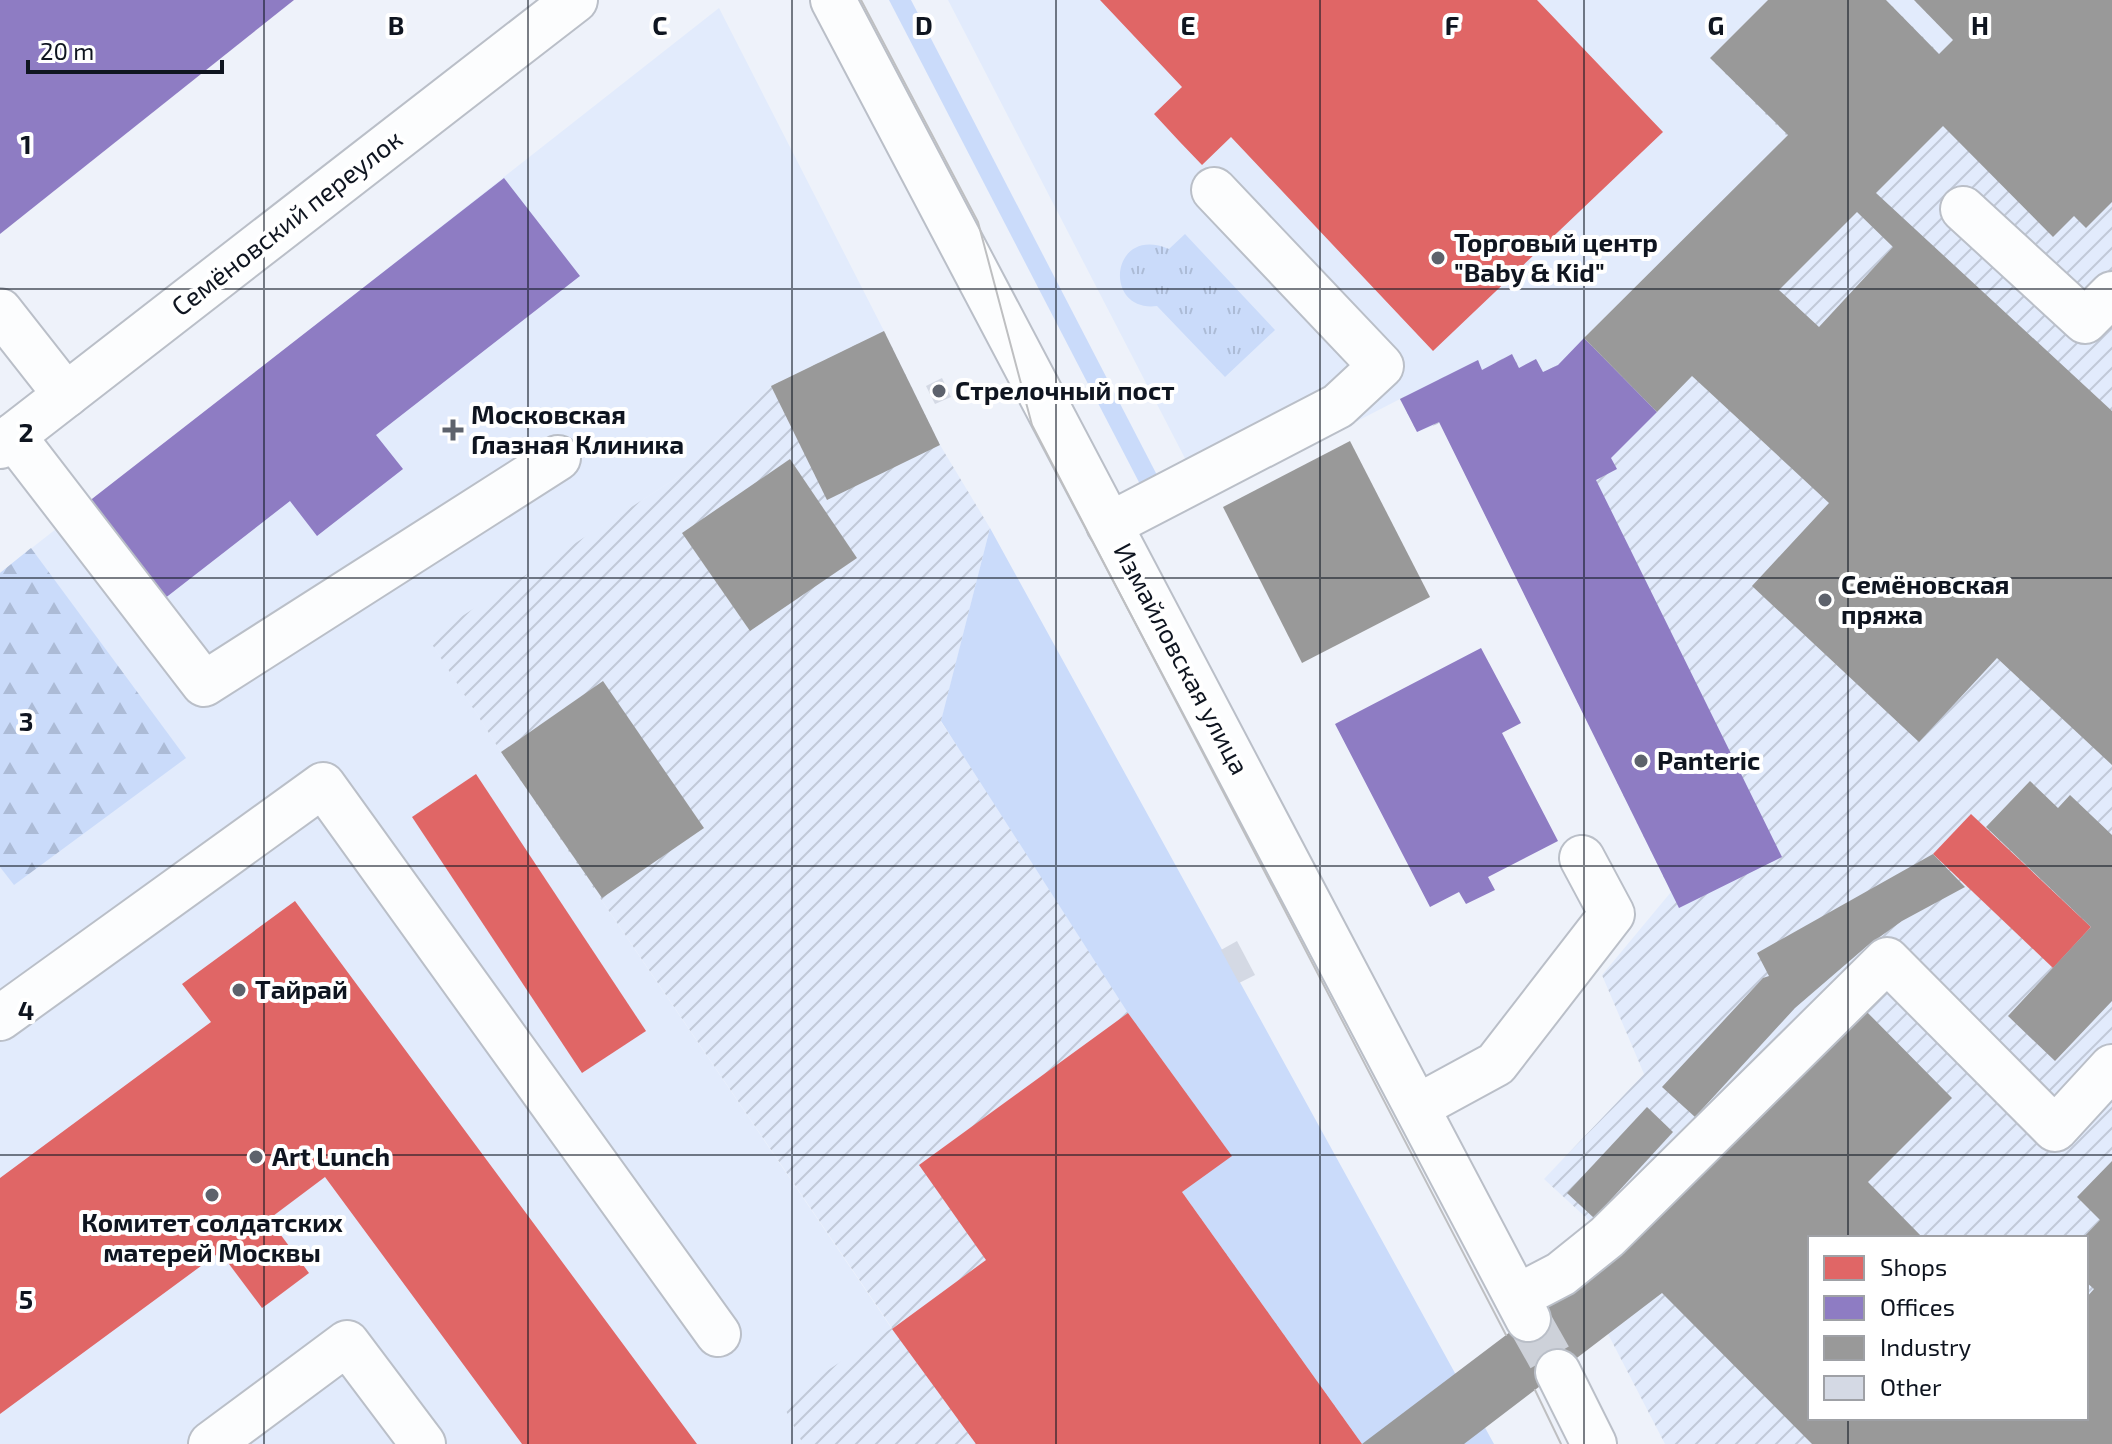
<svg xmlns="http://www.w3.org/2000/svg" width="2112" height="1444" font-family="'Exo 2',sans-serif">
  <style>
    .built { fill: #e2ebfc }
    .industrial { fill: url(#industrial-furrows); fill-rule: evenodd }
    .grass { fill: #cadbfa }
    .forest { fill: url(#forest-firs) }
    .park { fill: url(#park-tufts) }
    .shops { fill: #e06666 }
    .offices { fill: #8e7cc3 }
    .industry { fill: #999; fill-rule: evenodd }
    .building { fill: #d4d9e4 }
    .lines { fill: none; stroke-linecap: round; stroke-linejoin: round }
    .minor-tunnel { stroke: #cdd1d9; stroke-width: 44; stroke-dasharray: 44 22; stroke-linecap: butt }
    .minor-casing { stroke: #babfc8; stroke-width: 48 }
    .minor { stroke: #fcfdfe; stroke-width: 44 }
    .tram { stroke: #bebfc1; stroke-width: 2 }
    .grid { fill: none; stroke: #0f1520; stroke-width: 2; stroke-opacity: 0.55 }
    .poi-dot { fill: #5d626c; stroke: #fff; stroke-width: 3 }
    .labels { text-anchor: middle; stroke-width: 8; stroke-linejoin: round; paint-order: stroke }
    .street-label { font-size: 26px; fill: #0f1520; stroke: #fff }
    .poi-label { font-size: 26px; font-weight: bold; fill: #0f1520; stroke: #fff; text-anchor: start }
    .grid-label { font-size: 26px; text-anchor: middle; font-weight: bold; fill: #0f1520; stroke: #fff; stroke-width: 8; stroke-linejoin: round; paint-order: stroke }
  </style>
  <defs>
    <pattern id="industrial-furrows" width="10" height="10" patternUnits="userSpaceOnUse" patternTransform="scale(2)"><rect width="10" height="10" fill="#e2ebfc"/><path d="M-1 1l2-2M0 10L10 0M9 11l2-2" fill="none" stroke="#c1c9d8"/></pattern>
    <pattern id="forest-firs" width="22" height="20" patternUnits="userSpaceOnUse" patternTransform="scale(2)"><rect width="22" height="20" fill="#cadbfa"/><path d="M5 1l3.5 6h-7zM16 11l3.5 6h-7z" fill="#acbbd6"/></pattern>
    <pattern id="park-tufts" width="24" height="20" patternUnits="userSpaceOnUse" patternTransform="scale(2)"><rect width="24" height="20" fill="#cadbfa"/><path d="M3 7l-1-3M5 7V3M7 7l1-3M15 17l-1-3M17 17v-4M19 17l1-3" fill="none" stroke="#acbbd6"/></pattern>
  </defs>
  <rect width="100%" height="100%" fill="#eef2fa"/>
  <g class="built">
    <path d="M948 0H1768L1710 58 1788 135 1558 365 1543 372 1519 368 1482 370 1400 399 1206 499Z"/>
    <path d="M1886 0H1914L1953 40 1939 54Z"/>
    <path d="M719 8 884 331 771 386 681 475 429 639 501 752 892 1329 782 1401 803 1444H0V573Z"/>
  </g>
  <g class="industrial">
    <path d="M1768 0H1886L1939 53 1953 40 1914 0H2112V1444H1665L1579 1278 1617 1246 1544 1179 1644 1074 1602 975 1671 892 1440 423 1417 432 1400 399 1478 360 1482 369 1512 354 1519 367 1536 359 1543 372 1558 365 1787 136 1710 58ZM1810 1238H2086V1418H1810Z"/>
    <path d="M884 331 940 445 990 528 941 722 1232 1156 1362 1444H803L781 1401 892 1328 501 752 428 638 681 475 771 386Z"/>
  </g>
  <g class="grass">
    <path d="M889 0H911L1158 477 1142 488Z"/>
    <path d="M990 528 1494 1444H1362L1182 1192 1231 1155 1128 1013 941 721Z"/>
  </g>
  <path class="forest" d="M31 548 186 758 14 885 0 867V573Z"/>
  <path class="park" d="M1185 234 1275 330 1225 377 1157 306C1102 313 1110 224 1169 249Z"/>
  <g class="shops">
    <path d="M1100 0H1537L1663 132 1433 351 1231 137 1202 165 1179 141 1154 114 1182 87Z"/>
    <path d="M476 774 646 1031 582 1073 412 817Z"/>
    <path d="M1971 814 2091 927 2053 968 1933 854Z"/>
    <path d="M295 901 697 1444H522L325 1177 269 1219 309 1273 269 1303 262 1308 220 1252 0 1414V1178L211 1022 182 984Z"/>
    <path d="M1128 1013 1232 1156 1182 1192 1362 1444H976L892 1329 986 1260 919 1165Z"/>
  </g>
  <g class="offices">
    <path d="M0 0H294L0 234Z"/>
    <path d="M504 178 580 276 376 435 403 469 317 536 290 501 164 599 88 502Z"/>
    <path d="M1584 338 1657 412 1611 458 1617 469 1596 480 1782 857 1679 908 1439 422 1417 432 1400 399 1478 360 1482 370 1512 354 1519 368 1536 359 1543 372 1558 365Z"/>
    <path d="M1481 648 1521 723 1502 733 1558 841 1488 877 1495 890 1466 904 1459 892 1430 907 1335 724Z"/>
  </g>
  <g class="industry">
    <path d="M1768 0H1886L1939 54 1953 40 1914 0H2112V202L2086 228 2074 216 2053 237 1943 126 1876 193 2112 411V765L1997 658 1919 742 1752 586 1829 503 1692 376 1657 412 1584 338 1788 135 1710 58ZM1857 212 1893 247 1819 327 1779 290Z"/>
    <path d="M884 331 940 445 827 500 771 386Z"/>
    <path d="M1350 441 1430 597 1302 663 1223 507Z"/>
    <path d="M790 459 857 558 750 631 682 533Z"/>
    <path d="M603 681 704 828 602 898 501 752Z"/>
    <path d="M2030 781 2058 808 2070 795 2112 835V1001L2055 1061 2008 1016 2091 927 1986 827Z"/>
    <path d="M1933 854 1965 887 1902 921 1867 946 1795 1008 1695 1117 1662 1087 1763 978 1769 976 1757 953Z"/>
    <path d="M1862 1007 1952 1098 1868 1182 1923 1238H1810V1418H2086V1298L2094 1289 2086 1282V1238H2083L2100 1220 2077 1197 2112 1161V1444H1812L1662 1293 1464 1444H1362L1620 1249Z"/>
    <path d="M1647 1107 1673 1132 1594 1218 1567 1193Z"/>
  </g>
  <g class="building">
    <path d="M942 378 951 397 935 404 926 386Z"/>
    <path d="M1237 941 1255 975 1239 983 1221 950Z"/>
  </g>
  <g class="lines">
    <path class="minor-tunnel" d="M1528 1319 1558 1372"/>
    <defs>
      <g id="minor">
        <path d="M833 0 1528 1319"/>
        <path d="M1963 209 2085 321 2112 294"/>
        <path d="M0 311 66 395"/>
        <path d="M13 436 204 684 558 458"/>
        <path d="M0 446 575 0"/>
        <path d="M1109 525 1338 406 1381 366 1214 190"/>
        <path d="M0 1018 323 785 718 1334"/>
        <path d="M1417 1107 1496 1064 1612 914 1582 858"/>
        <path d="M1517 1297 1561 1274 1607 1237 1887 960 2055 1129 2112 1067"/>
        <path d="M1558 1372 1594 1444"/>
        <path d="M211 1444 347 1343 423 1444"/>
      </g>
    </defs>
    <use href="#minor" class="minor-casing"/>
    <use href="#minor" class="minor"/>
    <g class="tram">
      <path d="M861 0 978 222 1032 425 1506 1335"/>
      <path d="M1535 1390 1561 1444"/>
    </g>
  </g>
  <path class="grid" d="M264 0V1444M528 0V1444M792 0V1444M1056 0V1444M1320 0V1444M1584 0V1444M1848 0V1238M0 289H2112M0 578H2112M0 866H2112M0 1155H2112M1848 1418V1444"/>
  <g class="poi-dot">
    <circle cx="1438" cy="258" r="8"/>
    <circle cx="939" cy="391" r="8"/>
    <path d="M449 418h8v8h8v8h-8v8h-8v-8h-8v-8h8z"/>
    <circle cx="1825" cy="600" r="8"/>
    <circle cx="1641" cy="761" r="8"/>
    <circle cx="239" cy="990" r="8"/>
    <circle cx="256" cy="1157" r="8"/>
    <circle cx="212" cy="1195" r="8"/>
  </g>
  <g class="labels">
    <g class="street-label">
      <text transform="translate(287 223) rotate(-38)" y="9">Семёновский переулок</text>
      <text transform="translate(1181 659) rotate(62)" y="9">Измайловская улица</text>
    </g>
    <g class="poi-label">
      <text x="1454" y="252">Торговый центр<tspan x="1454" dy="30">"Baby &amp; Kid"</tspan></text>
      <text x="955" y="400">Стрелочный пост</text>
      <text x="471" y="424">Московская<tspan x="471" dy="30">Глазная Клиника</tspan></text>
      <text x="1841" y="594">Семёновская<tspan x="1841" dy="30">пряжа</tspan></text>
      <text x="1657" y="770">Panteric</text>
      <text x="255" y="999">Тайрай</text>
      <text x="272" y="1166">Art Lunch</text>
      <text x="212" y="1232" text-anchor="middle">Комитет солдатских<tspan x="212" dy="30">матерей Москвы</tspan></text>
    </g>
  </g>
  <g class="grid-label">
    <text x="396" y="35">B</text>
    <text x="660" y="35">C</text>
    <text x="924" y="35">D</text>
    <text x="1188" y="35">E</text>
    <text x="1452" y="35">F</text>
    <text x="1716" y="35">G</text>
    <text x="1980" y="35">H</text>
    <text x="26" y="154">1</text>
    <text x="26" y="442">2</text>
    <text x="26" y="731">3</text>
    <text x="26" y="1020">4</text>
    <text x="26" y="1309">5</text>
  </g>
  <rect x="1808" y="1236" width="280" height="184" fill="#ffffff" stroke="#9fa1a6" stroke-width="2"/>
  <rect x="1824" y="1256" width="40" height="24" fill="#e06666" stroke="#9fa1a6" stroke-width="2"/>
  <text x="1880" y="1276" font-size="24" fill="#0f1520">Shops</text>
  <rect x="1824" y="1296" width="40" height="24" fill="#8e7cc3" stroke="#9fa1a6" stroke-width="2"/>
  <text x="1880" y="1316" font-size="24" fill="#0f1520">Offices</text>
  <rect x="1824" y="1336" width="40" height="24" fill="#999999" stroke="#9fa1a6" stroke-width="2"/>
  <text x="1880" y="1356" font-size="24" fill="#0f1520">Industry</text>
  <rect x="1824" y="1376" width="40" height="24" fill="#d4d9e4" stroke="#9fa1a6" stroke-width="2"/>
  <text x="1880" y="1396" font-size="24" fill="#0f1520">Other</text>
  <path d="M28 60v12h194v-12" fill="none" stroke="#0f1520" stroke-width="4"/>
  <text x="40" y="60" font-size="24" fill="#0f1520" stroke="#ffffff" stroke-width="6" paint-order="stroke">20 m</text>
</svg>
